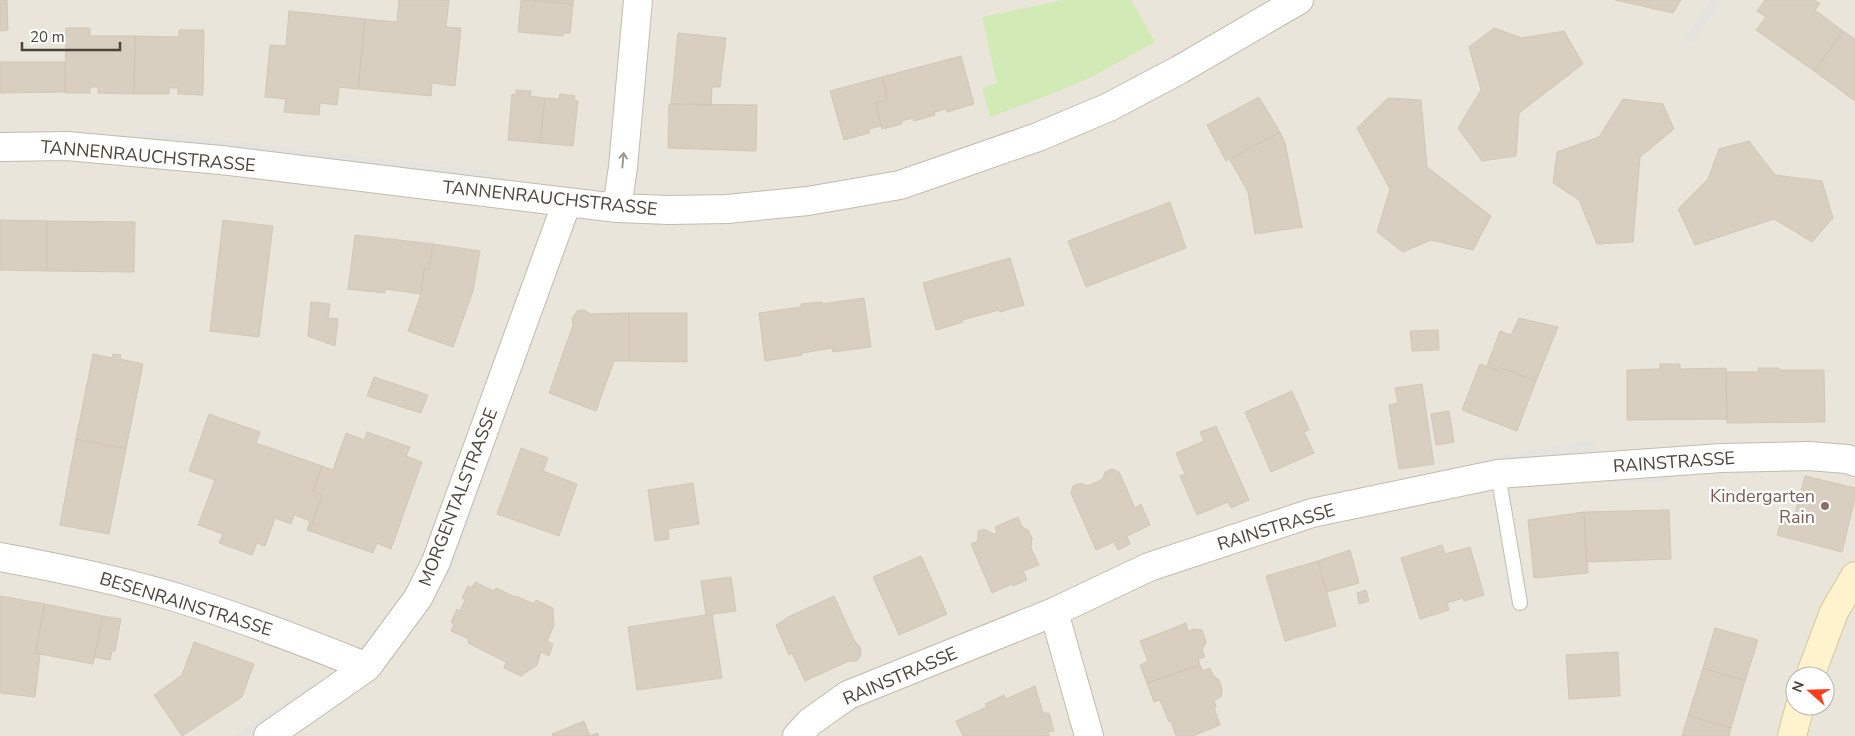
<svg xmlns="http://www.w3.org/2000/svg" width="1855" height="736" viewBox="0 0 1855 736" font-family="'Nunito Sans',sans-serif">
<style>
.residential{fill:#eae5da;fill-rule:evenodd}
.green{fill:#d2eab5}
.parking{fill:#e5e3e0}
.building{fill:#d8cfc1;stroke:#d3c7b4}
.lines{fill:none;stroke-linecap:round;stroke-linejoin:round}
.lane-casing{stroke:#c2bbae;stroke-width:16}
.street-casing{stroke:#c2bbae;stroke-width:30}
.secondary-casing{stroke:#d6c79b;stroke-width:30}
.lane{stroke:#fff;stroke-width:14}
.street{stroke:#fff;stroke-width:28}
.secondary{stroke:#fff3cd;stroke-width:28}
.oneway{stroke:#9c9892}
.education-dot{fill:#8d6e63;stroke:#fff;stroke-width:2}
.labels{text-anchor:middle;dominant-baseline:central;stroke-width:4.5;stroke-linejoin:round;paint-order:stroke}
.street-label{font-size:18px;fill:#4b4439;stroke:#fff}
.education-label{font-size:18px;fill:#785e54;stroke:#fff;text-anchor:end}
</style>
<rect width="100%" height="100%" fill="#f6f3ec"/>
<!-- residential -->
<path class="residential" d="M0,0H1855V736H0ZM1795,676H1825V706H1795Z"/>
<!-- green -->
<path class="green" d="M1064,0H1131L1155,42L1093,76L1049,95L990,117L982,88L997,83L982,17Z"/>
<!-- parking -->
<path class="parking" d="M1712,0H1722L1691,44L1684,39Z
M139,130L501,173L500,183L138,141Z
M1592,440L1594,451L1485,470L1484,459Z
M483,454L492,458L445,589L436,586Z
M1669,471L1670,481L1602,482V472Z
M152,573L294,620L297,633L149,584Z
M311,684L316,691L251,736H235Z
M879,689L883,698L839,719L835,710Z"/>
<!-- building -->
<path class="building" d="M0,0H7L8,30L0,31Z
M399,0H449L446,27L461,28L455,86L432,83L431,96L358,89L365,19L397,22Z
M521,0L573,4L570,33H563V36L518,32Z
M532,0H574L573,4Z
M1615,0H1681L1673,13Z
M1765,0H1815L1820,4L1815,10L1843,31L1814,71L1756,30L1766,17L1757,11Z
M289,11L365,19L358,89L339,87L337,105L320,103L319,115L284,112L286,99L265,97L270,45L286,46Z
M66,28H90V36H135L134,94L98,93V87H90V93H65Z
M1494,28L1522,38L1564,31L1583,64L1519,113L1516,156L1482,161L1458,128L1481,90L1469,47Z
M179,30H204L203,95L178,94V88H169V94H134L135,36L179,37Z
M1843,31L1855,39V101L1814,71Z
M678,33L726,38L720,87H712L711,105L671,104Z
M961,56L974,104L947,112V109L934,112L935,115L914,121L913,118L901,121L902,124L882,129L876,103L888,100L882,77Z
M0,62H65V92L0,93Z
M882,77L888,100L876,103L881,126L869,129V133L844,140L830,91Z
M516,90L531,91L530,96L545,98L540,143L508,140L512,94L516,95Z
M560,94L575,96L574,101H578L573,146L540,143L545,98L559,99Z
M1259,97L1280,132L1226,161L1207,125Z
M1388,98L1421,100L1427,167L1491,216L1473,250L1431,240L1403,252L1377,232L1390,189L1357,128Z
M1623,99L1663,104L1674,129L1640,157L1633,242L1597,244L1579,200L1553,183L1557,152L1599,137Z
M669,104L757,105L756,151L668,148Z
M1280,132L1285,143L1302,227L1255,234L1248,192L1230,160Z
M1749,141L1775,175L1822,181L1833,218L1812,242L1774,219L1695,245L1678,209L1708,179L1719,149Z
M1170,202L1186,248L1086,287L1068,241Z
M0,220L47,221V271L0,270Z
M223,220L273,226L259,337L210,331Z
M47,221L135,222L134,272L47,271Z
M355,235L433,244L429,269H424L421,294L385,289V293L348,289Z
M433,244L480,251L473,291L453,347L408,331L421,294L424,269H429Z
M1010,258L1024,305L1000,312L999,310L962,320L963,322L936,330L923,283Z
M864,298L871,347L833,352L832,348L802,353V355L765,361L759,313L801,307V304L822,302V304Z
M311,302L330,304L328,318L338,319L335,346L308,336Z
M584,310L590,314L629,313V361H614L596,411L549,393L573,325L572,319L577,311Z
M629,313H687V362L629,361Z
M1519,318L1558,327L1536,381L1498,367L1497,370L1487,366L1500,331L1511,335Z
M1438,330L1439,350L1412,351L1410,331Z
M93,354L112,358L113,354L121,355L120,359L143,364L126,449L76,439Z
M1480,364L1497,370L1498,367L1536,381L1517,431L1462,410Z
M1660,364H1680V369L1726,368L1727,419L1627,420V370L1660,369Z
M1758,368H1779V370H1824L1825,422L1727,423L1726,372H1759Z
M374,377L428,395L421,413L367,396Z
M1422,384L1434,464L1399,469L1389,405L1398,403L1395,388Z
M1292,391L1309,430L1304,432L1314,453L1271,472L1245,412Z
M1449,411L1454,442L1436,445L1431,414Z
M209,414L260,432L256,443L322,466L313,491L322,495L310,531L307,530L310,521L294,515L291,524L275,518L265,546L257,543L252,555L219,543L223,534L198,525L215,480L189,471Z
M1216,426L1249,500L1231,508L1228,502L1197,515L1180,476L1185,474L1176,453L1204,441L1200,432Z
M367,432L410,447L406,456L422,462L391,549L377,543L373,553L310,531L322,495L313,491L322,466L333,470L346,433L364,440Z
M76,439L126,449L109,534L60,525Z
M521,448L548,458L543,471L577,484L559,536L497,514Z
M1112,469L1119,472L1135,508L1141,504L1150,525L1127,536L1130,544L1118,550L1114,542L1096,550L1071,493L1073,486L1080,483L1088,486L1103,479L1105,472Z
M1805,476L1855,488V498L1842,552L1777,535L1783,514L1794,517Z
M693,483L699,524L668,529L669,539L655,541L648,490Z
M1669,510L1671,559L1586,562L1584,512Z
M1584,512L1588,573L1534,578L1528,520Z
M1018,517L1022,527L1028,530L1032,538L1031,548L1039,565L1023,571L1027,580L1013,586L1012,584L992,593L971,544L978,541V531L984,529L994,534L997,533L995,527Z
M1442,545L1445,554L1470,547L1484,595L1464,601L1463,598L1447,603L1449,610L1420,619L1401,558Z
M1350,550L1359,583L1327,592L1318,561Z
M921,556L947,614L899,635L873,577Z
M1318,561L1336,626L1285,641L1266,576Z
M731,577L736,611L706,615L701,581Z
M475,582L494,591L496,588L515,597L516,596L534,604L536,600L553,608L554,626L547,641L553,644L549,656L541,652L537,665L521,676L504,668L506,662L468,643L469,639L451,631L454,624L451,622L457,609L460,611L465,600L462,598L468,586L472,588Z
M1366,590L1369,601L1359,604L1357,593Z
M0,596L45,604L35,653L40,654L35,697L0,693Z
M834,596L854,640L860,647L861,655L857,661H849L805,681L792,653L789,655L776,625L786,619V618Z
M45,604L103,616L93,664L35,653Z
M712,614L722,678L637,690L628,627Z
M103,616L121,619L115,651H112L110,660L94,657Z
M1186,623L1188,631L1194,629L1202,630L1206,642L1202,650L1205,657L1198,659L1200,665L1147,683L1140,665L1148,661L1140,641Z
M1715,628L1758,640L1745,681L1703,668Z
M194,642L254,664L242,697L182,736L154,695L182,675Z
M1618,652L1620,696L1569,699L1566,655Z
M1200,665L1203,671L1210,668L1213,675L1219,680L1222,689L1221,697L1214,700L1216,707L1214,708L1220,725L1193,736H1176L1171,721L1169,722L1160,700L1154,702L1147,683Z
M1703,668L1745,681L1731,728L1688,716Z
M1035,686L1043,713H1049L1054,731L1048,732L1049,736H963L956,721L987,707L985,704L1004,695L1006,699Z
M1688,716L1731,728L1729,736H1682Z
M584,721L590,736L597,733L599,736H553L552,734Z"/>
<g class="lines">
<defs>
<path id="lane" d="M1498,474L1520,603"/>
<path id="street" d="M0,147L67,146L221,160L617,208L669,210L727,209L808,201L900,185L1038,137L1109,107L1179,70L1299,0
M617,208L623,167L638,0
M0,557C60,568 119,580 178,598C242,618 305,642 367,667
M1054,612L1089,736
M268,736L367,667L418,598L436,562L567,202
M797,736L810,722L848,695L1054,612L1149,567L1312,513L1498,474L1721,458L1809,456L1847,459L1855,462"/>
<path id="secondary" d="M1810,676L1834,612L1855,576
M1792,736L1800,706"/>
</defs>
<!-- lane casing -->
<use href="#lane" class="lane-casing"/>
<!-- street casing -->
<use href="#street" class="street-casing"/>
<!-- secondary casing -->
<use href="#secondary" class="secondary-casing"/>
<!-- lane -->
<use href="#lane" class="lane"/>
<!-- street -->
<use href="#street" class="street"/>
<!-- secondary -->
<use href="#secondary" class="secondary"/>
</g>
<!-- one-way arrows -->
<defs><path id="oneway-shaft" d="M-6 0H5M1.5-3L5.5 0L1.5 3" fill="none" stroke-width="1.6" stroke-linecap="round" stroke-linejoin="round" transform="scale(1.25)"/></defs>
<use class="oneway" href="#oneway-shaft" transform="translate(623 160) rotate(-85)"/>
<!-- markers -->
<circle class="education-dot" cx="1825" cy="506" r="5"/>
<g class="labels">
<!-- street labels -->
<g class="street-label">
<text transform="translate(148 156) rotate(5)">TANNENRAUCHSTRASSE</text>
<text transform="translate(550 198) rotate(6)">TANNENRAUCHSTRASSE</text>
<text transform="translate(1674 462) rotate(-4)">RAINSTRASSE</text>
<text transform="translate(458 497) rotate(-69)">MORGENTALSTRASSE</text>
<text transform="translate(1276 527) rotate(-17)">RAINSTRASSE</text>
<text transform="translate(186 604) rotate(17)">BESENRAINSTRASSE</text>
<text transform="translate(900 676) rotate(-23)">RAINSTRASSE</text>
</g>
<!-- education labels -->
<g class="education-label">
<text x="1815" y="496">Kindergarten<tspan x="1815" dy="21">Rain</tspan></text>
</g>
</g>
<!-- north arrow -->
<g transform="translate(1810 691) rotate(290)"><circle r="24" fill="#ffffff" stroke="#b7b4b0"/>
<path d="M0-4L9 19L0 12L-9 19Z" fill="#fc3f1d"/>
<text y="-8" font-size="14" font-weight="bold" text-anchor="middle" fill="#4b4439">N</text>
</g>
<!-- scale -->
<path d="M22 42v8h98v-8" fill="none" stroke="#4b4439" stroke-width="2.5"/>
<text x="30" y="42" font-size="15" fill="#4b4439" stroke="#ffffff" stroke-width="4" paint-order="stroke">20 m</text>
</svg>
